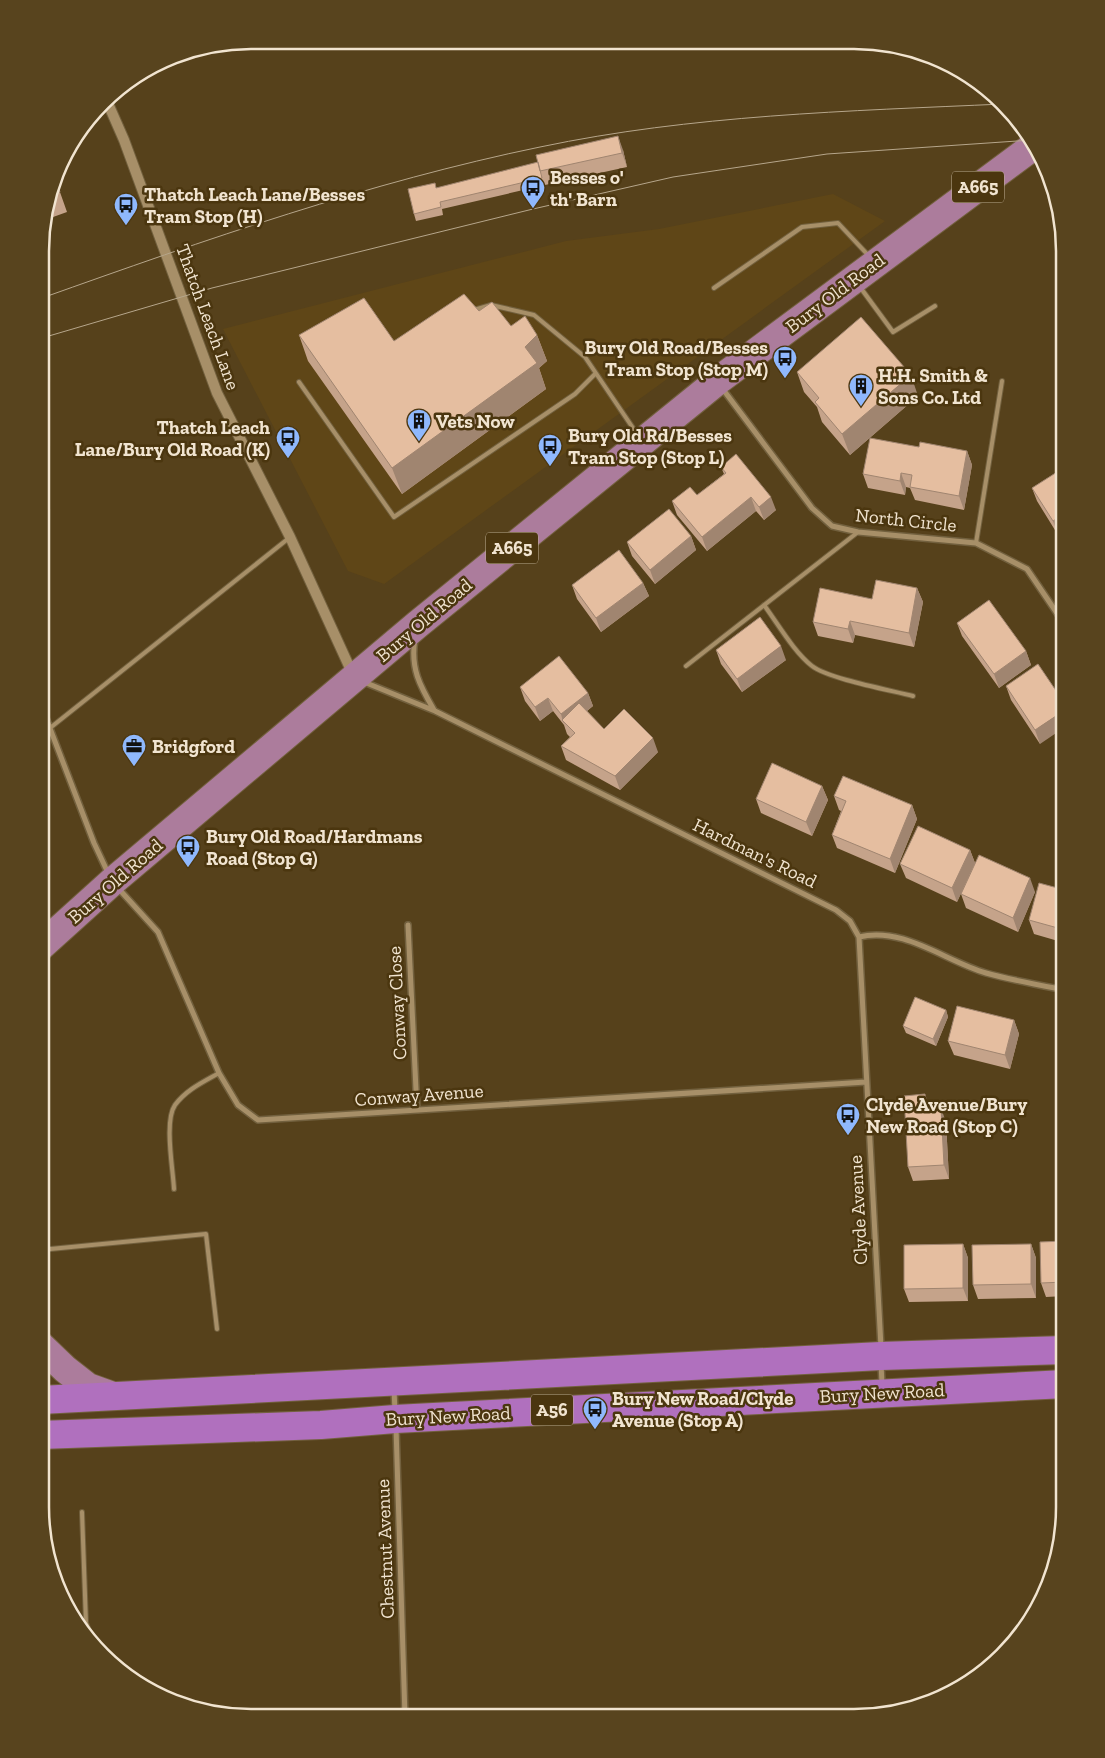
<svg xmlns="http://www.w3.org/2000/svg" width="1105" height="1758" viewBox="0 0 1105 1758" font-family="'Zilla Slab',serif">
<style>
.built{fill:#5f4617}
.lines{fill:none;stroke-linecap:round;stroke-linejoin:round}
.lane-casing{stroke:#72603e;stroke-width:6}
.street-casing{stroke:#72603e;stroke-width:8}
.secondary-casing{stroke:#72603e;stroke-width:12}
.primary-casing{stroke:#72603e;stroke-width:30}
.highway-casing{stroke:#72603e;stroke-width:30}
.lane{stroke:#a78f68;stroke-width:4}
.street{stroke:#a78f68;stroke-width:5}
.secondary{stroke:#a78f68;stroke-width:10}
.primary{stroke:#ac7c9c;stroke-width:28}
.highway{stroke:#b070be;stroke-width:28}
.tram{stroke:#b6a68b;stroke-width:1}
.wall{fill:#c5a38a}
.shaded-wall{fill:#a08570}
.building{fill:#e5bea0;stroke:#a08570}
.labels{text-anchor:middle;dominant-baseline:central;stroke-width:5;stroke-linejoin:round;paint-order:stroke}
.shield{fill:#4b360f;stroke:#bfb096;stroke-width:1}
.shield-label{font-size:18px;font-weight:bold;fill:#f1e4d0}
.poi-label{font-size:19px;font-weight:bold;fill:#f1e4d0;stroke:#4b360f;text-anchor:start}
.street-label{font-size:19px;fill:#f1e4d0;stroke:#4b360f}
.rim{fill:none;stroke:#f1e4d0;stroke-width:2.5}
</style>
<rect width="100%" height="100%" fill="#56411b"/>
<!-- built -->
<path class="built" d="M833,194L885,221L384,584L348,571L223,329L566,241L659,229Z"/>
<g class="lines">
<defs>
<path id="lane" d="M860,287L893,332L935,306
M714,288L802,227L838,223L869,256
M474,310L491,305L534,315L585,357L637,434
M299,382L394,517L575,394L595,374
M976,543L1002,381
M764,605C778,624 794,652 812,666C829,679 890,690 913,696
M686,666L858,532
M50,728L289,538
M174,1189C173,1169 164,1121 175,1105C186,1090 203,1082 219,1073
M40,1250L206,1234L217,1329
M82,1512L86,1623
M76,1623H86L96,1648"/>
<path id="street" d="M722,388L812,508L832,526L858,532L976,543L1027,569L1065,625
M415,639C410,668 420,686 434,710
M364,682L435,711L836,910L850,921L859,937L881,1347
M41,705L94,843L109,875
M118,888L158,932L219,1073L238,1105L258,1120L866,1082
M408,925L417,1110
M859,937C903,926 945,961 986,973C1011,980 1039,985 1065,990
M881,1363L882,1384
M394,1390L395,1411
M396,1427L405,1717
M754,1718L893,1710"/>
<path id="secondary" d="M106,99L124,140L217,393L290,537L354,677"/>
<path id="primary" d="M41,946L113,881L418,624L720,379L1035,145
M40,1345L65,1369L88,1387L113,1396"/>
<path id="highway" d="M40,1400L881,1356L1065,1350
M40,1435L321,1425L395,1419L1065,1384"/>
</defs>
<!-- lane casing -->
<use href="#lane" class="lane-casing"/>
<!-- street casing -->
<use href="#street" class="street-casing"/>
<!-- secondary casing -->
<use href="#secondary" class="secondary-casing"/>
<!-- primary casing -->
<use href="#primary" class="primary-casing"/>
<!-- highway casing -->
<use href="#highway" class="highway-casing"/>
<!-- lane -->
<use href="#lane" class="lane"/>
<!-- street -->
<use href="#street" class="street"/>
<!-- secondary -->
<use href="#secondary" class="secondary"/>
<!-- primary -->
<use href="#primary" class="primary"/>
<!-- highway -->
<use href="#highway" class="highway"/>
<!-- tram -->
<path class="tram" d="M42,298C205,240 370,182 540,147C692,115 848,111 1003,104
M42,338L212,288L533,209L673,177L827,154L1032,140"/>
</g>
<!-- wall -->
<path class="wall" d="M623,150L627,167L545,185L442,209L443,215L416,221L414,214L435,183L436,188Z
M55,178L67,212L42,221Z
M479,311L511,326L537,335L547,361L539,368L546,389L402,494L308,361L299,335L394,341Z
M797,372L918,396L850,455L822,422L817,407L804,392Z
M967,451L972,465L964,510L915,500L910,488L906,487L905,495L868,488L863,474Z
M721,467L776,510L764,520L756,511L707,551L677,515L672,501L697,495L724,474Z
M1065,467V543L1061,533L1058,535L1037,501L1032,488Z
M691,536L696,550L655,584L632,556L627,542Z
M643,583L649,596L601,632L577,599L572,585Z
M917,588L923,602L914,647L855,635L853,643L818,636L813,622L872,599Z
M957,623L1026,651L1031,665L999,688L962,636Z
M716,650L786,660L742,692L721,664Z
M1038,664L1040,744L1011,700L1006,686Z
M520,687L588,693L593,706L587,711L604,729L658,752L620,790L566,760L561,746L570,737L567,734L564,725L553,711L540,721L525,701Z
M822,786L828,800L812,836L761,813L756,799Z
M834,796L912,805L917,819L895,873L837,848L832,835L841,811L839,810Z
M970,850L975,863L1035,892L1018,932L966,908L961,894L965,885L957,902L906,878L900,864Z
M1065,890V943L1034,934L1029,920Z
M946,1010L948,1017L936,1046L906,1033L903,1026Z
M1014,1020L1019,1034L1010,1069L954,1055L948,1041Z
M1065,1061V1131H1063L1058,1117L1064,1089L1061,1079Z
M930,1109L946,1122L949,1179L913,1181L908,1167Z
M1065,1241V1296L1046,1297L1041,1283Z
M963,1244L968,1258V1301L909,1302L904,1289Z
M1031,1244L1036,1258V1298L978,1299L973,1285Z"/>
<!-- shaded-wall -->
<path class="shaded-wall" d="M618,136L623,150L627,167L622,153Z
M537,335L547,361L539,368L546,389L402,494L392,468Z
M911,375L918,396L850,455L842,434Z
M967,451L972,465L964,510L959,496Z
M901,473L906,487L905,495L900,481Z
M751,497L756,511L707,551L702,537Z
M771,497L776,510L764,520L759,507Z
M1064,514L1065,531L1059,527L1061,533L1058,535L1053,521Z
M691,536L696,550L655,584L650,570Z
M643,583L649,596L601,632L596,618Z
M917,588L923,602L914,647L909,633Z
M850,621L855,635L853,643L848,629Z
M781,646L786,660L742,692L737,679Z
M1026,651L1031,665L999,688L994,674Z
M588,693L593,706L568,726L563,722L561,714Z
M548,698L553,711L540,721L535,707Z
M1065,710V727L1040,744L1035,730Z
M653,738L658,752L620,790L615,776Z
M822,786L828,800L812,836L806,822Z
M912,805L917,819L895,873L890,859Z
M970,850L975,863L957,902L952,888Z
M1030,878L1035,892L1018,932L1013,918Z
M946,1010L948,1017L936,1046L933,1039Z
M1014,1020L1019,1034L1010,1069L1005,1055Z
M925,1094L930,1108V1123L925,1109Z
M941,1108L946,1122L949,1179L944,1165Z
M963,1244L968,1258V1301L963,1288Z
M1031,1244L1036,1258V1298L1031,1284Z"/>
<!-- building -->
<path class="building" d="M618,136L622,153L540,171L536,155Z
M538,162L542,178L440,202L441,207L414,214L408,189L435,183L436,188Z
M55,179L60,192L50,196Z
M464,294L479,311L492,302L511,326L525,316L537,335L525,347L537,363L392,468L299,335L364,298L394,341Z
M861,317L911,375L842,434L815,402L819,398L797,372Z
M870,438L919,447L920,442L967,451L959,496L910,487L912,475L901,473L900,481L863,474Z
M736,454L771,497L759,507L751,497L702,537L672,501L690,487L697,495L726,473L721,467Z
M1065,467V515L1064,514L1053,521L1032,488Z
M669,509L691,536L650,570L627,542Z
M1065,523V537L1059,527Z
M619,550L643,583L596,618L572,585Z
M876,580L917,588L909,633L850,621L848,629L813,622L820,588L872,599Z
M989,600L1026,651L994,674L957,623Z
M760,617L781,646L737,679L716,650Z
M559,656L588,693L561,714L548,698L535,707L520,687Z
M1038,664L1065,704V710L1035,730L1006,686Z
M579,703L604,729L624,709L653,738L615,776L561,746L575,733L562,720Z
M1065,752V760L1062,758Z
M772,763L822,786L806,822L756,799Z
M843,776L912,805L890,859L832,835L846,801L834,796Z
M918,826L970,850L952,888L900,864Z
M979,855L1030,878L1013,918L961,894Z
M1039,883L1065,890V930L1029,920Z
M915,997L946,1010L933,1039L903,1026Z
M957,1006L1014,1020L1005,1055L948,1041Z
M1065,1061V1080L1061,1079Z
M1065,1086V1119L1058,1117Z
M925,1094V1109L941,1108L944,1165L908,1167L904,1096Z
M1065,1241V1282L1041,1283L1040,1242Z
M963,1244V1288L904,1289V1245Z
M1031,1244V1284L973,1285L972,1245Z"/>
<!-- icons -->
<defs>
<symbol id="bus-pin" viewBox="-11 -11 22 30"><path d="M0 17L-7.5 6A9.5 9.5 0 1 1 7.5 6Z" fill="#8fb8fd" stroke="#4b360f"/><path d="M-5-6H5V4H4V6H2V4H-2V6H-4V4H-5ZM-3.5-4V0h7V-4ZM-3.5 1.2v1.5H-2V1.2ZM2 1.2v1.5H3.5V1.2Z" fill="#111"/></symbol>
<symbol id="building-pin" viewBox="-11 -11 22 30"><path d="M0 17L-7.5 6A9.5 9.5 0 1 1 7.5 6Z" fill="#8fb8fd" stroke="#4b360f"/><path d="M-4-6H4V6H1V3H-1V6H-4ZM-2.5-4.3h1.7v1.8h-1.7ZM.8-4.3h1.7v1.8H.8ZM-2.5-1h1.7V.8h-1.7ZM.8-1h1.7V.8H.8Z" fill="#111"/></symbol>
<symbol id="office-pin" viewBox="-11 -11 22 30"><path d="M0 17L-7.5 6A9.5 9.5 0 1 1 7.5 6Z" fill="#8fb8fd" stroke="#4b360f"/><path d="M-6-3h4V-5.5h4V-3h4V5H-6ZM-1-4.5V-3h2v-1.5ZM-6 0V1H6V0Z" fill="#111"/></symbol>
</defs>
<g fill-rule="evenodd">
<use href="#bus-pin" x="519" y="174" width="28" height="38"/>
<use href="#bus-pin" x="112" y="191" width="28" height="38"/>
<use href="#bus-pin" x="771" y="344" width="28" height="38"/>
<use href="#building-pin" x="847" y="372" width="28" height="38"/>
<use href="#building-pin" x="405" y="407" width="28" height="38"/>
<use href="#bus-pin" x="274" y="424" width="28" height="38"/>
<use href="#bus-pin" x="536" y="432" width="28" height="38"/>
<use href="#office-pin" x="120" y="732" width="28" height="38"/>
<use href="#bus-pin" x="174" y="833" width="28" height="38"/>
<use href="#bus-pin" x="834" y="1101" width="28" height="38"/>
<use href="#bus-pin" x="581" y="1395" width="28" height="38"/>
</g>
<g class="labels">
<!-- shield labels -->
<g class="shield">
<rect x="952" y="171.5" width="52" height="31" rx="4"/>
<rect x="486" y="532.5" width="52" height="31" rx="4"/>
<rect x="531" y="1394.5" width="42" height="31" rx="4"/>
</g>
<g class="shield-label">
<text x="978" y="187">A665</text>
<text x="512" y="548">A665</text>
<text x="552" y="1410">A56</text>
</g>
<!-- poi labels -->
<g class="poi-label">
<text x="550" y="177">Besses o'<tspan x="550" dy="22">th' Barn</tspan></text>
<text x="144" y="194">Thatch Leach Lane/Besses<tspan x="144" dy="22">Tram Stop (H)</tspan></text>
<text x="768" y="347" text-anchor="end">Bury Old Road/Besses<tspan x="768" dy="22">Tram Stop (Stop M)</tspan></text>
<text x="878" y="375">H.H. Smith &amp;<tspan x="878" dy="22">Sons Co. Ltd</tspan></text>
<text x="436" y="421">Vets Now</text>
<text x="270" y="427" text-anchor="end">Thatch Leach<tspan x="270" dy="22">Lane/Bury Old Road (K)</tspan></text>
<text x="568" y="435">Bury Old Rd/Besses<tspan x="568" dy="22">Tram Stop (Stop L)</tspan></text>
<text x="152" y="746">Bridgford</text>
<text x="206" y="836">Bury Old Road/Hardmans<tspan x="206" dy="22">Road (Stop G)</tspan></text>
<text x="866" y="1104">Clyde Avenue/Bury<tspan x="866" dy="22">New Road (Stop C)</tspan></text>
<text x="612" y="1398">Bury New Road/Clyde<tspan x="612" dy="22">Avenue (Stop A)</tspan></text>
</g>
<!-- street labels -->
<g class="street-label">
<text transform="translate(835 293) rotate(-37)">Bury Old Road</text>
<text transform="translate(208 317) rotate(70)">Thatch Leach Lane</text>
<text transform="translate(906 520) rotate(6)">North Circle</text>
<text transform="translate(424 620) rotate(-40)">Bury Old Road</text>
<text transform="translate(755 853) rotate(26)">Hardman's Road</text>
<text transform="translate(115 881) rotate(-41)">Bury Old Road</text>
<text transform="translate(397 1003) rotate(-93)">Conway Close</text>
<text transform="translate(419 1095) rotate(-4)">Conway Avenue</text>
<text transform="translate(858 1210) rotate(-93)">Clyde Avenue</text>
<text transform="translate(882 1393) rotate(-3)">Bury New Road</text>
<text transform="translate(448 1416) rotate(-3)">Bury New Road</text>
<text transform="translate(385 1549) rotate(-92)">Chestnut Avenue</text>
</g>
</g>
<!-- crop -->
<path d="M0 0H1105V1758H0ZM251 49H854A202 202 0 0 1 1056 251V1507A202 202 0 0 1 854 1709H251A202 202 0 0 1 49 1507V251A202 202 0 0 1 251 49Z" fill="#58441e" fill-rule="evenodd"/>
<path class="rim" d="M251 49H854A202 202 0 0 1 1056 251V1507A202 202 0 0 1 854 1709H251A202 202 0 0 1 49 1507V251A202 202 0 0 1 251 49Z"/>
</svg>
